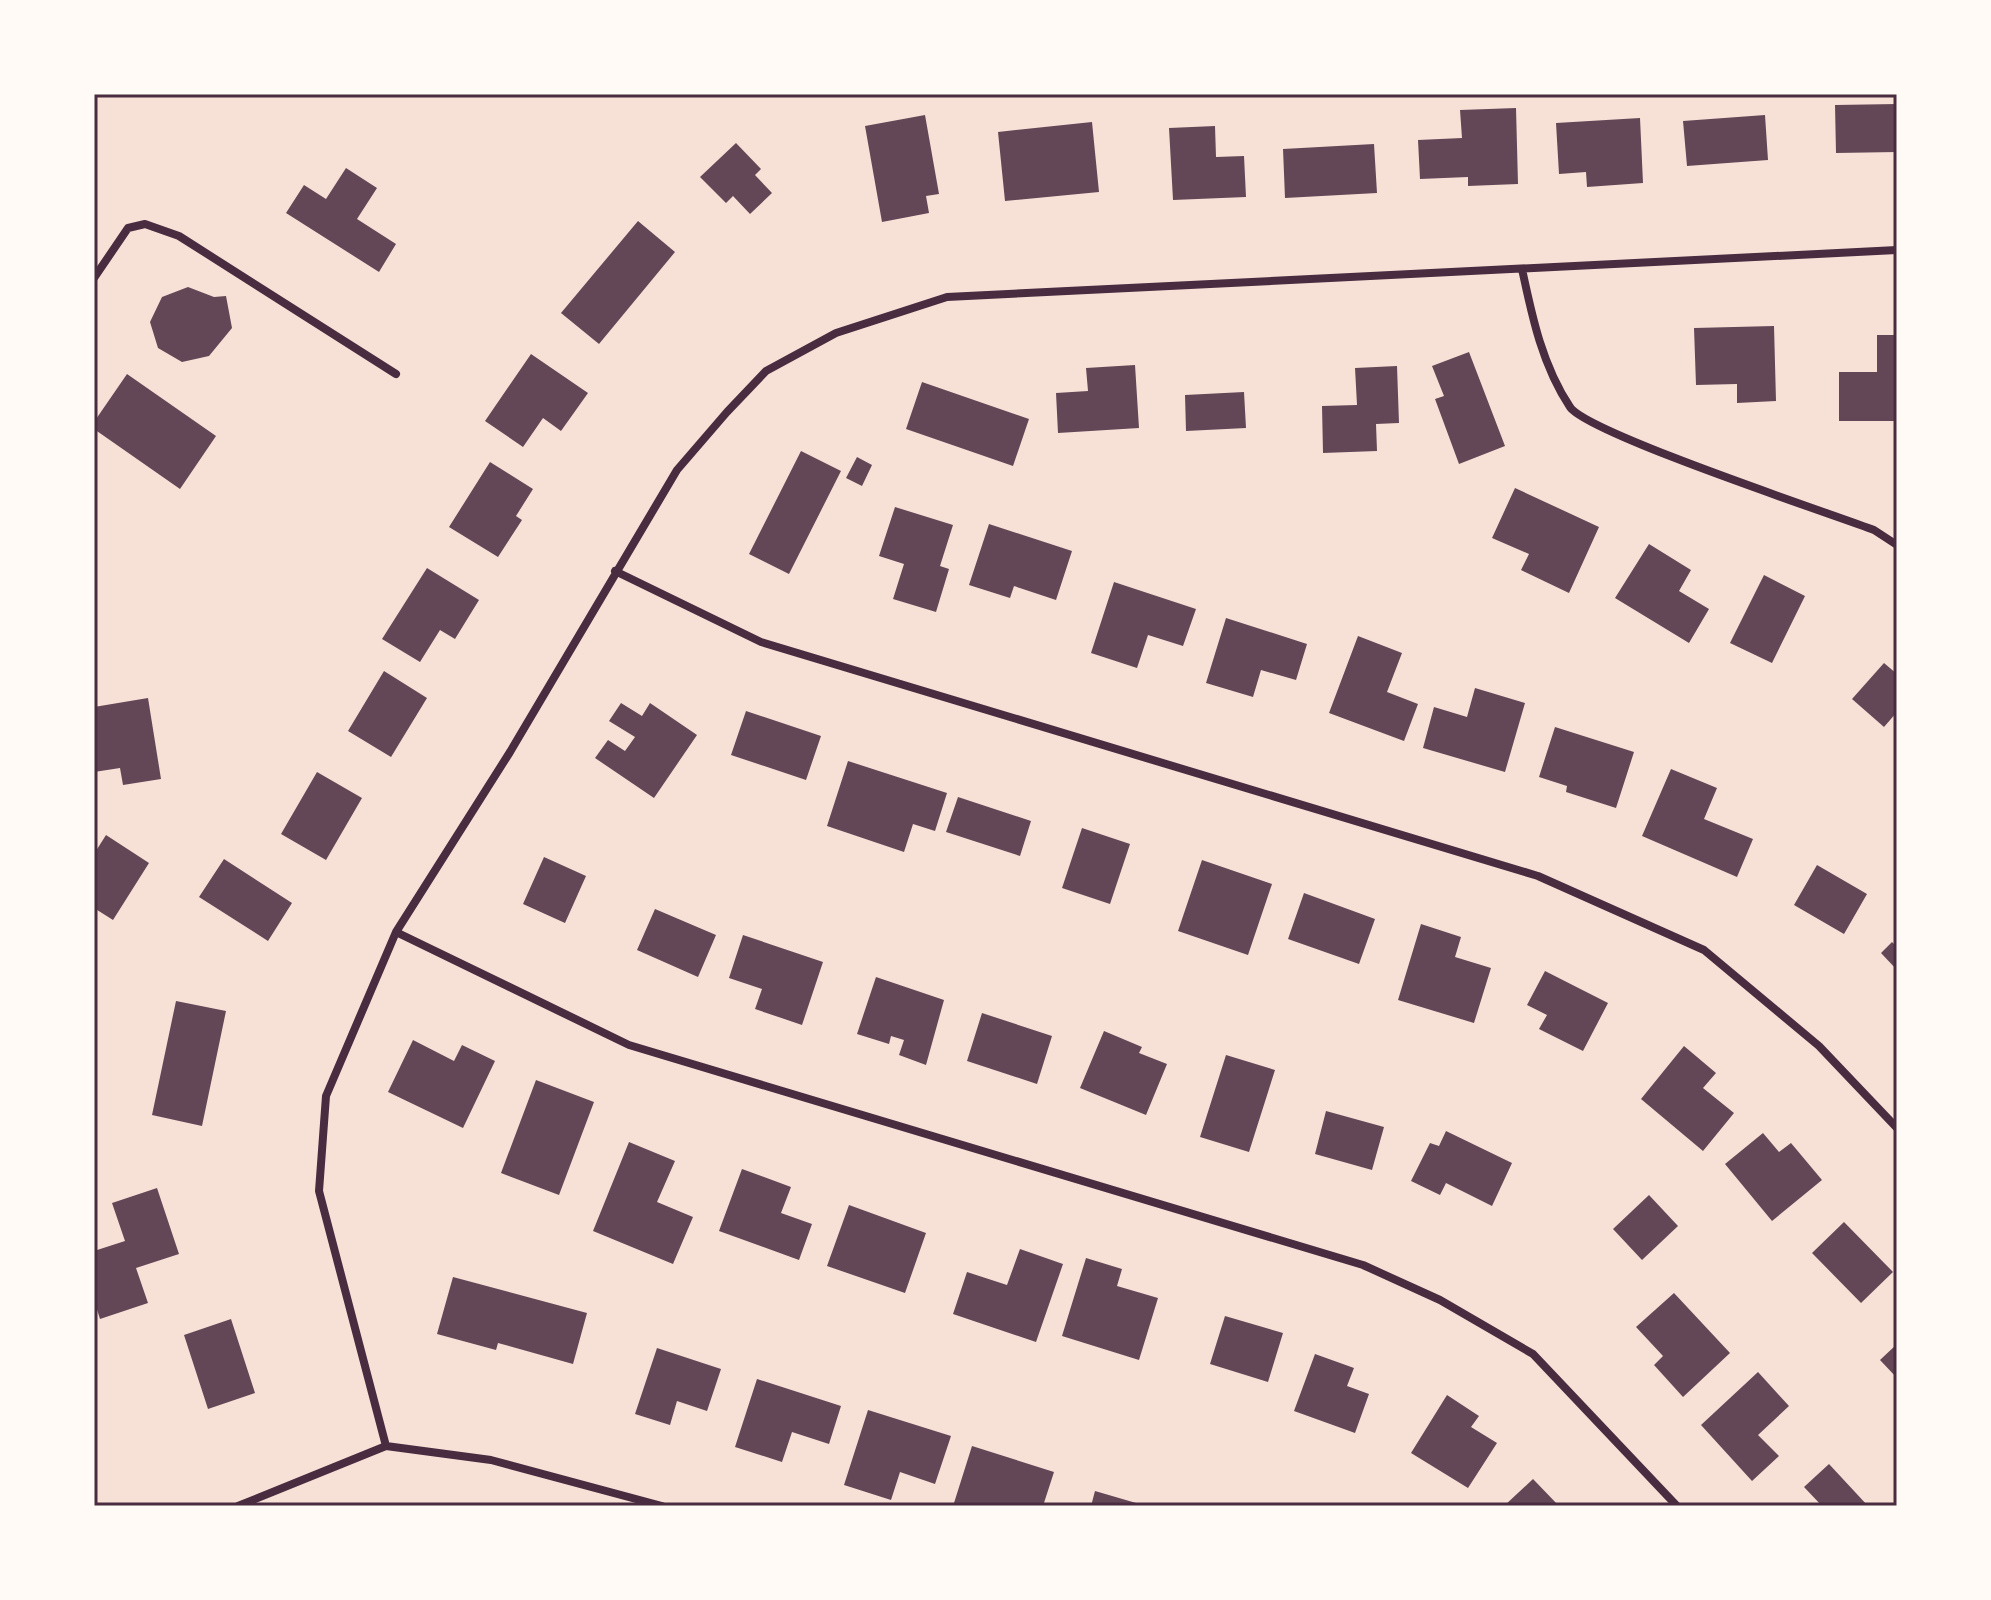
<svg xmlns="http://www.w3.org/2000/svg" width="1991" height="1600" viewBox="0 0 1991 1600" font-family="Merriweather,serif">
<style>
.building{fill:#644757}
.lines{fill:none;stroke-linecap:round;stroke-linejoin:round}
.minor{stroke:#4a2c40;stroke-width:8}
.neatline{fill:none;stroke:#4a2c40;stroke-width:3}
</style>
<rect width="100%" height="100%" fill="#f7e1d7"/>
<!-- building -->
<path class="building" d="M1897,104V152L1836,153L1835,105Z
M1516,108L1518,184L1468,186V177L1420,179L1418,140L1462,138L1460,110Z
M925,115L939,194L926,196L929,213L882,222L865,126Z
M1765,115L1768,160L1687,166L1683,121Z
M1640,118L1643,183L1587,187L1586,172L1559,174L1556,123Z
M1092,122L1099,192L1005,201L998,132Z
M1215,126L1216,157L1244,156L1246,197L1173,200L1169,128Z
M736,143L761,169L755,175L772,193L750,214L733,196L726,203L700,177Z
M1374,144L1377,193L1285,198L1283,149Z
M346,168L377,188L357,219L396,244L379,272L286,213L304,185L326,199Z
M638,221L675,252L599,344L561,313Z
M188,287L214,297L226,296L232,328L209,356L182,362L158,348L150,322L162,297Z
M1774,326L1776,401L1737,403V384L1696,385L1694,328Z
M1877,335H1897V421H1839V372H1877Z
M1469,352L1505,446L1459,464L1435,399L1444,396L1432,366Z
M531,354L588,393L561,431L543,418L523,447L485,421Z
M1135,365L1139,428L1058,433L1056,393L1088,391L1086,368Z
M1397,366L1399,423L1376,424L1377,451L1323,453L1322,406L1357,405L1355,368Z
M127,374L216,436L180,489L94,429V422Z
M922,382L1029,419L1013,466L906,429Z
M1244,392L1246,428L1186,431L1185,395Z
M801,451L841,471L789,574L749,554Z
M857,457L872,465L862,486L846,478Z
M490,462L533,489L516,516L522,520L498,557L449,527Z
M1515,488L1599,527L1569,593L1521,570L1529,554L1492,538Z
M895,507L953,525L940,566L949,569L936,612L893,599L904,564L879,556Z
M989,524L1072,551L1056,600L1014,586L1010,598L969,585Z
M1649,544L1691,570L1679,591L1709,609L1689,643L1615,598Z
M427,568L479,600L455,639L440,630L420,662L382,639Z
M1764,575L1805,596L1772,663L1730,643Z
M1114,582L1196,609L1183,646L1148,635L1137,668L1091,653Z
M1226,618L1307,644L1296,680L1261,670L1253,697L1206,683Z
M1358,636L1402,653L1387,692L1418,704L1404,741L1329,713Z
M1884,663L1897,674V712L1884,727L1852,699Z
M384,671L427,698L391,757L348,731Z
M1475,688L1525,703L1505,772L1423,748L1434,707L1467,717Z
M148,698L161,779L123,785L120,768L94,772V707Z
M621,703L642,716L650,703L697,735L654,798L595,758L608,740L625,751L635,737L609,721Z
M746,711L821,736L806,780L731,755Z
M1555,727L1634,752L1616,808L1566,792L1567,786L1539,777Z
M848,761L947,793L935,831L913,824L904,852L827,826Z
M1671,769L1717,788L1704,819L1753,839L1737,877L1642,836Z
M317,772L362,798L326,860L281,834Z
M958,797L1031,821L1020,856L946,832Z
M1082,828L1130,844L1110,904L1062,888Z
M106,835L149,863L113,920L94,908V854Z
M544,857L586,876L565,923L523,904Z
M224,859L292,903L268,941L199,897Z
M1202,860L1272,884L1248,955L1178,931Z
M1817,865L1867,894L1844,934L1794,905Z
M1304,893L1375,919L1359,964L1288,939Z
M655,909L716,935L698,977L637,950Z
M1421,924L1461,937L1455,957L1491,968L1474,1023L1398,1000Z
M743,935L823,962L802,1025L755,1009L762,989L729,978Z
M1892,942L1897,947V970L1881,953Z
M1545,971L1608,1003L1583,1051L1539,1029L1547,1015L1527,1005Z
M876,977L944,1000L926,1065L899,1055L904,1040L891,1036L889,1044L857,1034Z
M176,1001L226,1011L202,1126L152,1115Z
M982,1013L1052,1036L1037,1084L967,1061Z
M1104,1031L1142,1047L1139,1053L1167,1064L1146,1115L1080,1088Z
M413,1040L454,1061L462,1045L495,1061L463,1128L388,1092Z
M1684,1046L1716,1073L1703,1088L1734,1113L1703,1151L1641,1099Z
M1226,1055L1275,1070L1249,1152L1200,1137Z
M536,1080L594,1102L559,1195L501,1173Z
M1326,1111L1384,1127L1372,1170L1315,1154Z
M1446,1131L1512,1163L1492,1206L1446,1183L1440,1195L1411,1181L1430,1143L1439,1146Z
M1763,1133L1779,1152L1791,1143L1822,1180L1772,1221L1725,1164Z
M629,1142L675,1161L657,1202L693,1217L673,1264L593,1231Z
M742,1169L791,1187L781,1213L812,1224L799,1260L719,1231Z
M157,1188L179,1254L136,1268L148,1303L100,1319L94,1300V1251L125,1241L112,1203Z
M1649,1195L1678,1226L1642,1260L1613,1229Z
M849,1205L926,1233L905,1293L827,1266Z
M1844,1222L1893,1272L1861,1303L1812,1253Z
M1020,1249L1063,1264L1036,1342L953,1314L967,1272L1007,1285Z
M1086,1258L1122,1269L1117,1286L1158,1298L1139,1360L1062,1336Z
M453,1277L587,1313L573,1364L498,1343L496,1350L437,1334Z
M1674,1293L1730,1353L1683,1397L1654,1365L1663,1356L1636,1327Z
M1225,1316L1283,1333L1268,1382L1210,1364Z
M231,1319L255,1393L208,1409L184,1335Z
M1897,1344V1378L1880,1360Z
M657,1348L721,1369L707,1411L677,1401L670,1425L635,1414Z
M1315,1354L1354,1368L1347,1386L1369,1394L1355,1433L1294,1411Z
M1758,1372L1789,1406L1758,1435L1779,1456L1752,1481L1701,1425Z
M757,1379L841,1406L829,1444L792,1432L782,1462L735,1447Z
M1447,1395L1479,1416L1471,1427L1497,1443L1468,1488L1411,1453Z
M868,1410L951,1436L935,1484L900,1472L891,1500L844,1485Z
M972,1446L1054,1472L1043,1506L954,1503Z
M1829,1464L1868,1506H1822L1804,1487Z
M1533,1479L1559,1506H1504Z
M1095,1491L1143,1505V1506H1091Z"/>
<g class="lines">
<!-- minor -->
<path class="minor" d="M1522,269C1532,316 1542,365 1570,407C1587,433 1829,513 1874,530L1897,545
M94,278L128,228L145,224L179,236L396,374
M615,571L761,642L1538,876L1704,950L1819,1046L1897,1128
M396,932L629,1045L1363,1265L1440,1300L1533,1354L1677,1506
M386,1446L319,1191L326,1096L396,932L510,752L677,470L727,412L766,371L836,333L947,297L1897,250
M238,1506L386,1446L491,1460L662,1506"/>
</g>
<!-- border -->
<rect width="1991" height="1600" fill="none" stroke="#fffaf5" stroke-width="192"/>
<rect x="96" y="96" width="1799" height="1408" class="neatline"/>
</svg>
